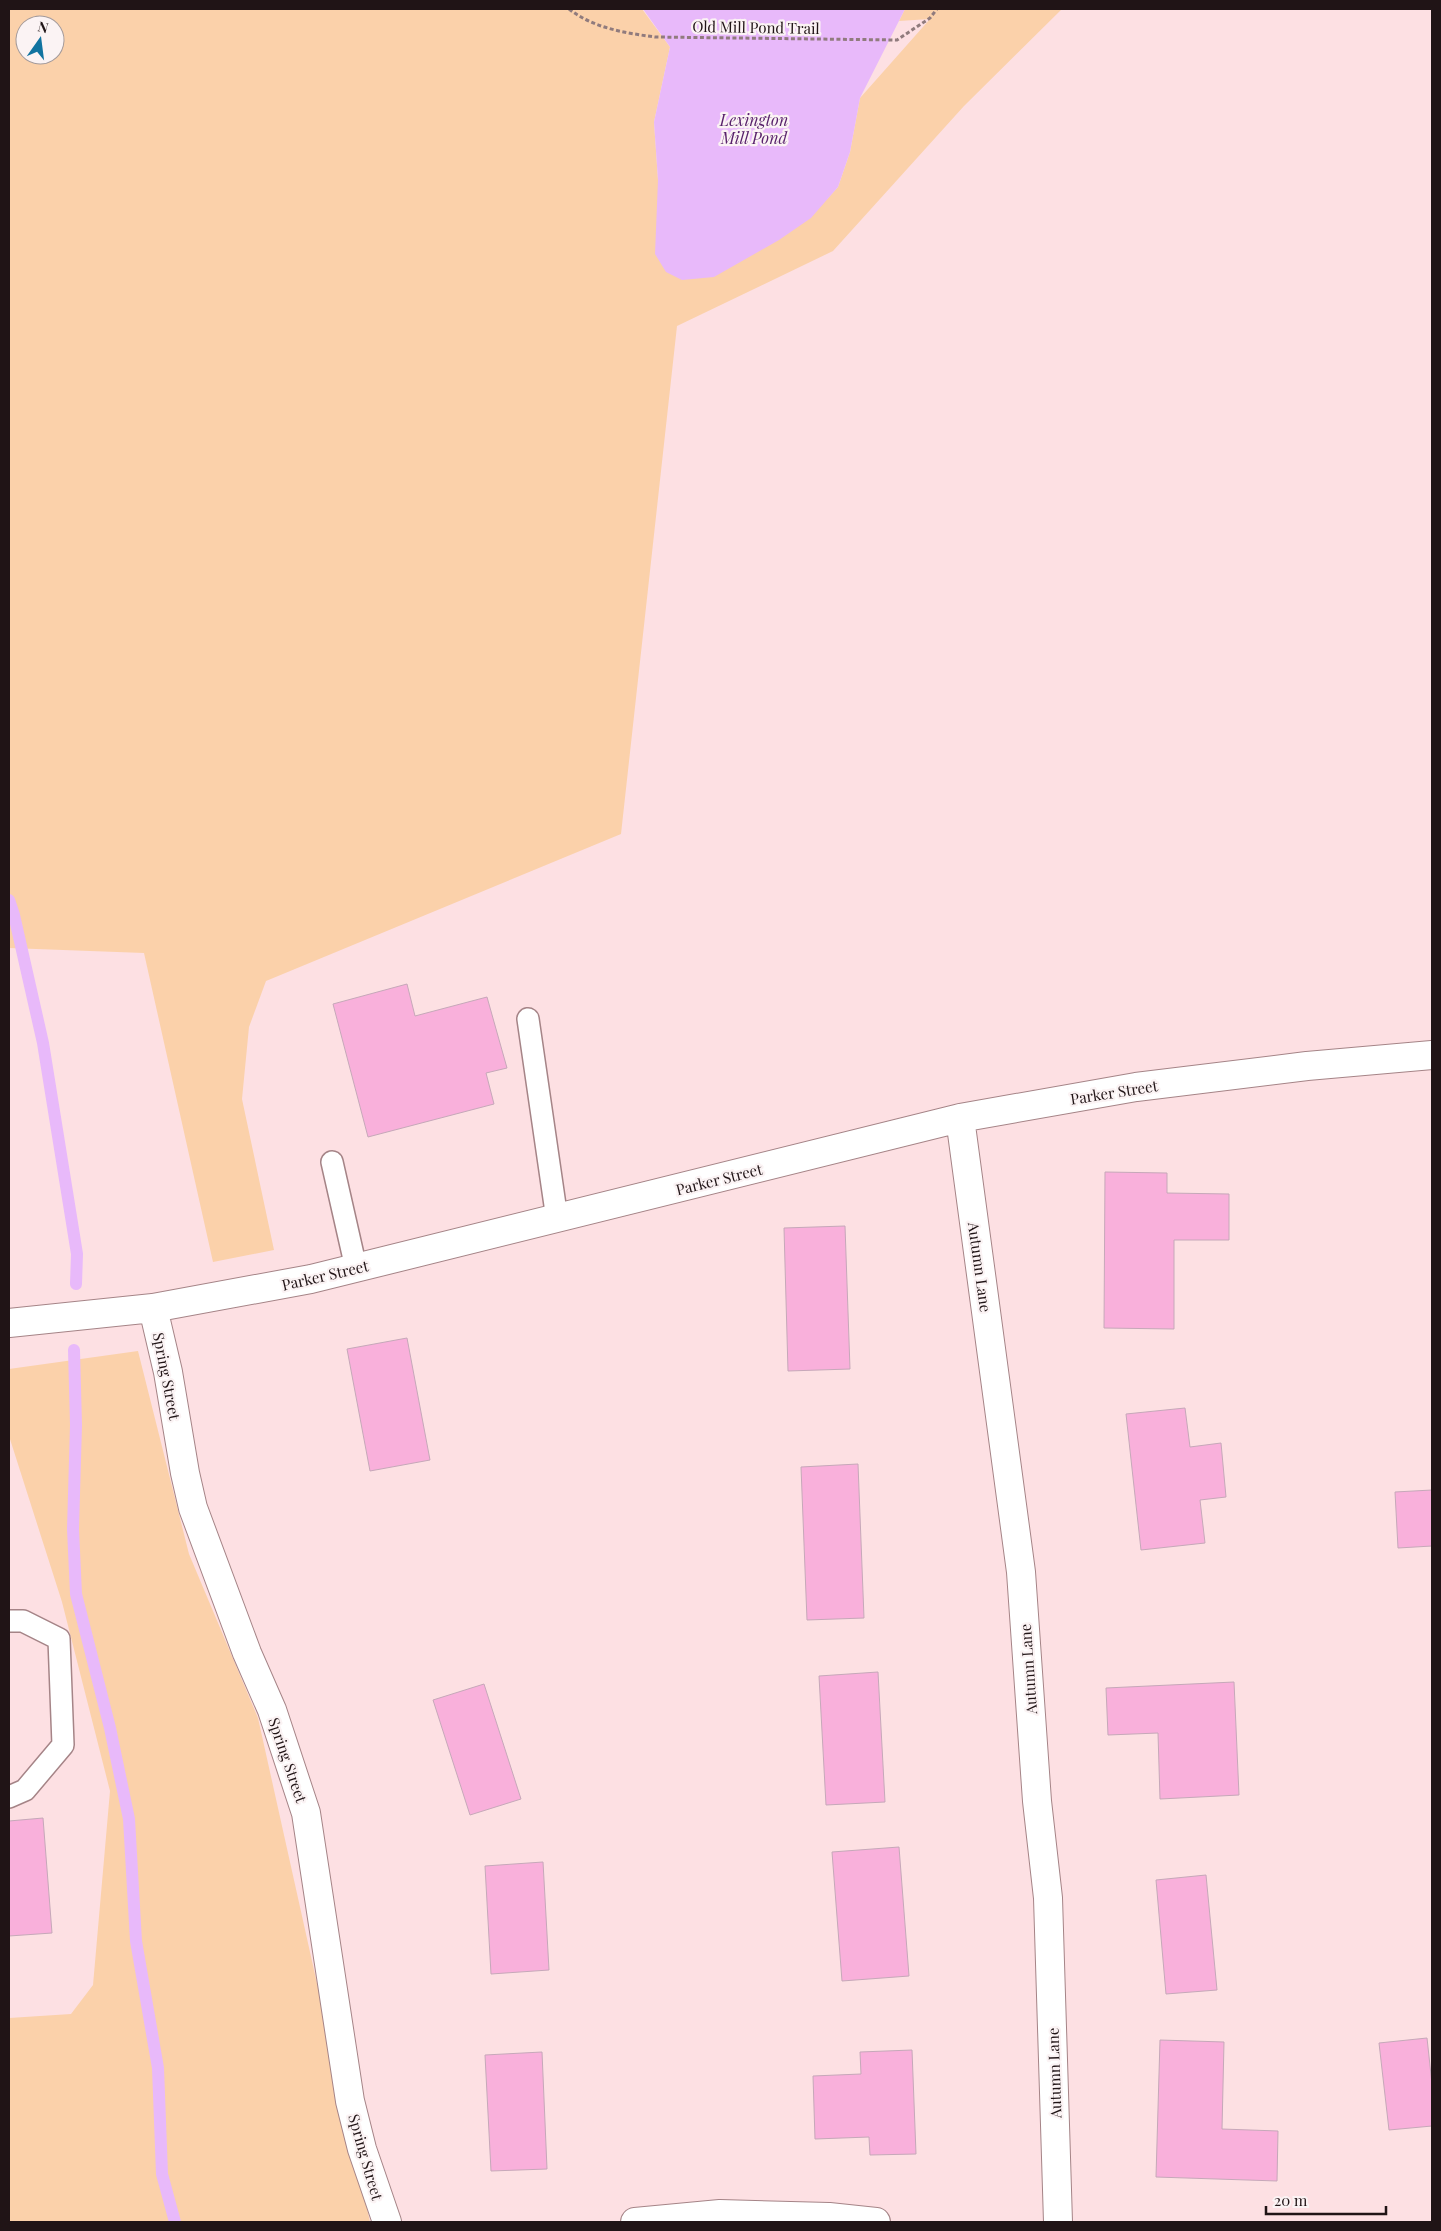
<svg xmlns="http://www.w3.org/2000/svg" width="1441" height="2231" viewBox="0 0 1441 2231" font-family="'Playfair Display',serif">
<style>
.green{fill:#fbd1aa;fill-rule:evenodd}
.water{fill:#e8b9fa}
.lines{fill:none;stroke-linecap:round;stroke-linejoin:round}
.stream{stroke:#e8b9fa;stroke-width:12}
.building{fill:#f9b0db;stroke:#c6a8b9}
.lane-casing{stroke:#a58487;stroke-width:24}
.street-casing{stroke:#a58487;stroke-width:30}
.path{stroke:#907b7d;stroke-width:3;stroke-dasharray:4 2.5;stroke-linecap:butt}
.lane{stroke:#fff;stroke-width:21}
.street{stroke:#fff;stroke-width:28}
.labels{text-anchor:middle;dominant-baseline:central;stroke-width:4.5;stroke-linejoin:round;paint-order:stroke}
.street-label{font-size:15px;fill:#201416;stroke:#fbf3f4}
.water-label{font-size:16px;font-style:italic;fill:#58216b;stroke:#fbf3f4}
</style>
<rect width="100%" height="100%" fill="#fde0e3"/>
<!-- green -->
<path class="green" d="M9,9H642L670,47L654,122L658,180L827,199L838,187L850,152L860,98L930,19L899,21L905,9H1062L964,106L833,251L677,326L621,834L266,981L249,1027L242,1099L274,1250L213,1262L144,953L9,948ZM25,25H55V55H25Z
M138,1351L189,1554L258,1718L370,2222H9V2018L71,2014L93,1985L110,1791L62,1602L9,1436V1369Z"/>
<!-- water -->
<path class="water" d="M643,9H905L860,98L850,152L838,187L811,218L779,240L714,277L682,280L666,272L655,254L658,180L654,122L670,47Z"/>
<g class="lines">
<!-- stream -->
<path class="stream" d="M9,900L14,915L43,1043L77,1254L76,1284
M74,1350L76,1425L73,1529L76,1594L110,1728L129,1819L136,1941L158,2068L162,2174L175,2222"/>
</g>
<!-- building -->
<path class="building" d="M407,984L415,1016L487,997L507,1068L486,1073L494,1104L368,1137L333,1004Z
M1105,1172L1167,1173V1193L1229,1194V1240H1174V1329L1104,1328Z
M845,1226L850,1369L788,1371L784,1228Z
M407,1338L430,1460L370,1471L347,1349Z
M1185,1408L1190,1447L1221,1443L1226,1497L1200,1500L1205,1543L1141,1550L1126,1414Z
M858,1464L864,1618L807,1620L801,1467Z
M1432,1490V1546L1398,1548L1395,1492Z
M878,1672L885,1802L826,1805L819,1676Z
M1234,1682L1239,1795L1160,1799L1158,1733L1108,1735L1106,1688Z
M484,1684L521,1799L470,1815L433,1700Z
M43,1818L52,1933L9,1936V1821Z
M899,1847L909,1976L842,1981L832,1852Z
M543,1862L549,1970L491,1974L485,1866Z
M1206,1875L1217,1990L1166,1994L1156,1880Z
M1427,2038L1432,2084V2126L1389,2130L1379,2043Z
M1160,2040L1224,2042L1222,2129L1278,2131L1277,2181L1156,2177Z
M912,2050L916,2154L870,2155L869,2137L815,2139L813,2076L861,2074L860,2052Z
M542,2052L547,2169L491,2171L485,2055Z"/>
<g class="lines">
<defs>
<path id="lane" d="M528,1019L557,1219
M332,1162L356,1268
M9,1621H23L59,1639L63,1745L25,1790L9,1797"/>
<path id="street" d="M960,1118L1021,1572L1037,1801L1048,1898L1058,2222
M153,1308L168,1372L185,1473L193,1508L247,1653L272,1710L306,1813L350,2101L362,2149L387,2222
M9,1323L153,1308L311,1279L960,1118L1136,1087L1307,1066L1432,1055
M635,2222L720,2214L829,2217L876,2222"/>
</defs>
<!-- lane casing -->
<use href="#lane" class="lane-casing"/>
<!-- street casing -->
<use href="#street" class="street-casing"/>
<!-- path -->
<path class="path" d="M569,9C593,28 625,33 655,37L897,40L930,18L937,9"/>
<!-- lane -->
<use href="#lane" class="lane"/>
<!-- street -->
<use href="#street" class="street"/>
</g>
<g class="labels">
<!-- street labels -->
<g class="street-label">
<text transform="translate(756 27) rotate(1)">Old Mill Pond Trail</text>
<text transform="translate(1114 1092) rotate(-9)">Parker Street</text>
<text transform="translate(719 1179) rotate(-14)">Parker Street</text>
<text transform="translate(980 1267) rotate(82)">Autumn Lane</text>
<text transform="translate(325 1275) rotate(-13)">Parker Street</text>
<text transform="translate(167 1376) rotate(79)">Spring Street</text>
<text transform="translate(1028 1669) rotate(-94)">Autumn Lane</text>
<text transform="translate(288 1760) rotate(71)">Spring Street</text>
<text transform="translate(1054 2073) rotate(-92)">Autumn Lane</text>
<text transform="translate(366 2157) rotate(74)">Spring Street</text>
</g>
<!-- water labels -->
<g class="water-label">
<text x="754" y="119">Lexington<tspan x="754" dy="18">Mill Pond</tspan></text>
</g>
</g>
<!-- border -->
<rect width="1441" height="2231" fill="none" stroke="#201416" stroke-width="20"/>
<!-- north arrow -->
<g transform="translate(40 40) rotate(14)"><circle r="24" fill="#fbf3f4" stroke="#a39a9b"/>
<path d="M0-4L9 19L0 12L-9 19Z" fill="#1173a0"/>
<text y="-8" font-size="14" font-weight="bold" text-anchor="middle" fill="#201416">N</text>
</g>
<!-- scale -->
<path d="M1266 2206v8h120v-8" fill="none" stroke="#201416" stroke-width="2.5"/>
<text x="1274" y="2206" font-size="15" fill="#201416" stroke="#fbf3f4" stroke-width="4" paint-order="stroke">20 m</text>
</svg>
